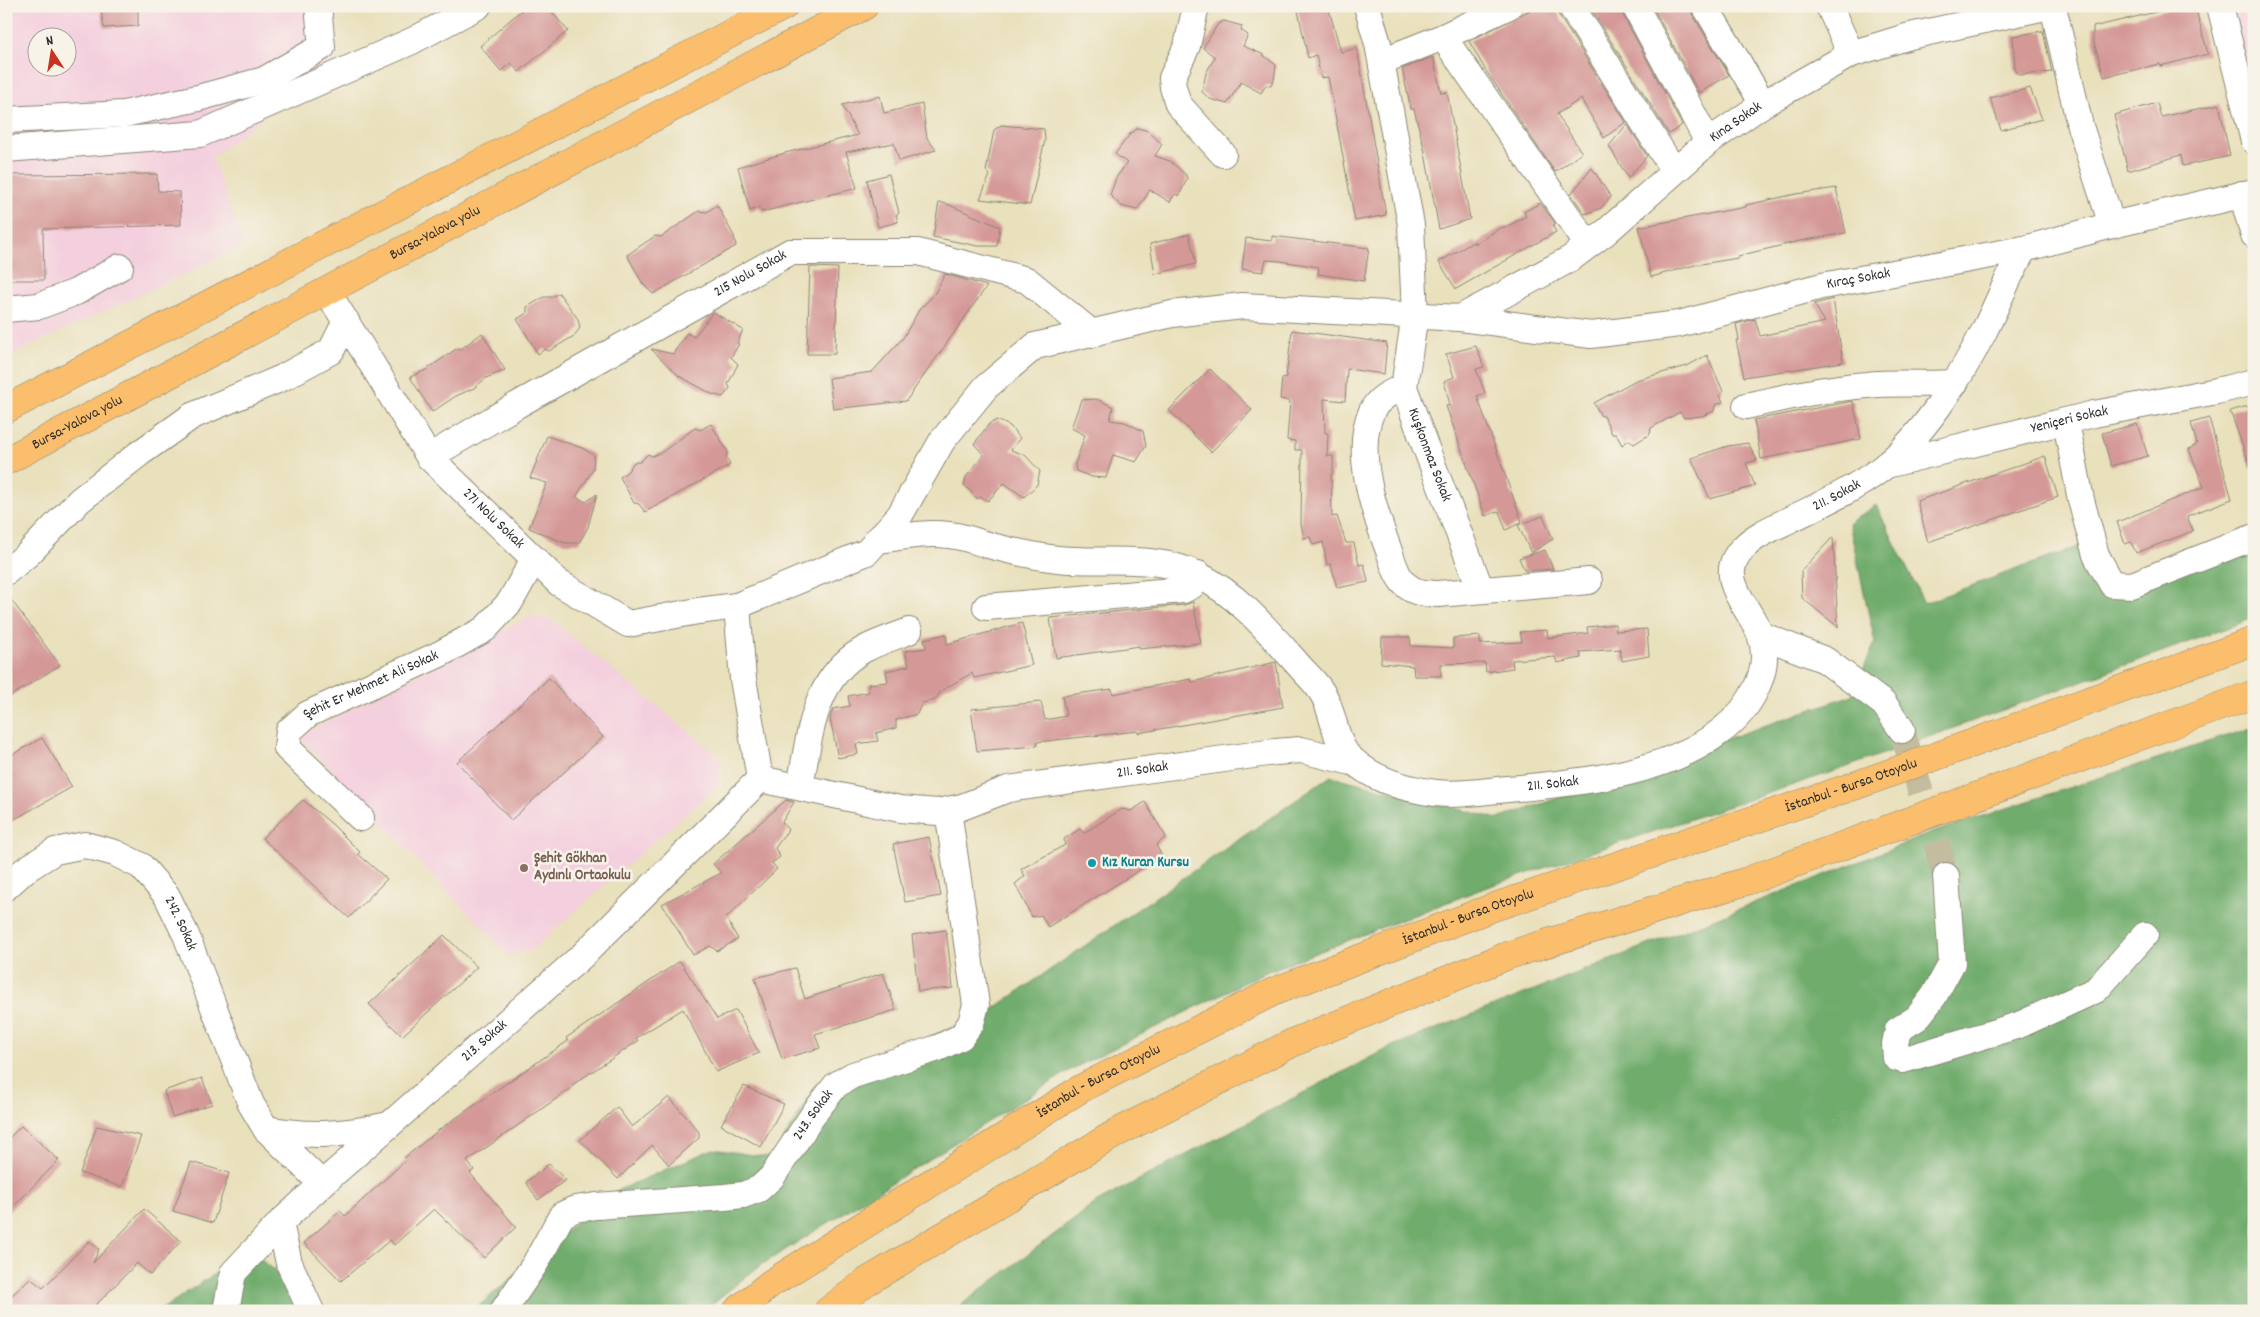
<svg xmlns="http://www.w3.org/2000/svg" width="2260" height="1317" viewBox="0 0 2260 1317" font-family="Dekko,sans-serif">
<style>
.built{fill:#f4cfde;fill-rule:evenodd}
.forest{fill:#70ac6c;stroke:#4e6c4c}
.building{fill:#d49897}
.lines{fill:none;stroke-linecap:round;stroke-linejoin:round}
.minor-tunnel{stroke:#c3bc9f;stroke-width:26;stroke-dasharray:26 13;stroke-linecap:butt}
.minor-casing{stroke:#8a8674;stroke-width:28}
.highway-casing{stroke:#8a8674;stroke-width:29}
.minor{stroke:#fff;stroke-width:26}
.highway{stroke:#fabe6d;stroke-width:28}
.culture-dot{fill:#0f9aa8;stroke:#f7f3e8;stroke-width:2}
.education-dot{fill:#8d6e63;stroke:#f7f3e8;stroke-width:2}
.labels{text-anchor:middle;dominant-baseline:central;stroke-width:5;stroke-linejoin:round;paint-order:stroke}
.street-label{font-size:15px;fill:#2b2b2b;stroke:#f7f3e8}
.education-label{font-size:15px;font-weight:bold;fill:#785e54;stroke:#f7f3e8;text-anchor:start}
.culture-label{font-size:15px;font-weight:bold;fill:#0d838f;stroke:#f7f3e8;text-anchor:start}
</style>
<rect width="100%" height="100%" fill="#f7f3e8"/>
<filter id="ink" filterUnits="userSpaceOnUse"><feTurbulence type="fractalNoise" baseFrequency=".02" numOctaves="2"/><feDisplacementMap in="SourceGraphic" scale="10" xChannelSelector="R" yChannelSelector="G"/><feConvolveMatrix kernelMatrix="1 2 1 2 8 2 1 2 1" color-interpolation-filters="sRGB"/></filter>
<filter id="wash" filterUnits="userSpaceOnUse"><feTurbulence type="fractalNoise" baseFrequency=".0096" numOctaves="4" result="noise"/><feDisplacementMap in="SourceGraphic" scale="20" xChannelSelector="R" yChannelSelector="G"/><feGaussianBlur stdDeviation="1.12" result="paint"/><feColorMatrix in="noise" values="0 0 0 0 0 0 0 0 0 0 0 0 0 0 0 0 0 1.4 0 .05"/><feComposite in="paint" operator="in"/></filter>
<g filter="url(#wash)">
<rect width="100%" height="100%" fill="#e9e0bc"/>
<!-- built -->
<path class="built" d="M6,6H336L335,62L212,157L244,246L6,357ZM38,38H68V68H38Z
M2231,6H2254V88Z
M529,617L549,618L722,759L718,785L530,951L508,955L299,736Z"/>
<!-- forest -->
<path class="forest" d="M1876,505L1924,603L2086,544L2121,593L2254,526V618L1847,767L1487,887L1266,972L1072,1069L758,1267L703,1311H473L609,1194L713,1149L772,1158L818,1083L986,1014L1331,776L1498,819L1852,695L1875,643L1849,523Z
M2254,727V1311H953L1097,1202L1390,1047L1931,833Z
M250,1250L324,1311H159Z"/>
<g id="blocks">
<!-- building -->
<path class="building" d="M100,6H138V26L104,28Z
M526,6H547L568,31L519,72L511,63L501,71L480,46Z
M1297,6H1328L1341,52L1357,48L1386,215L1355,221L1328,77L1321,78L1316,55L1308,58Z
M1538,6H1556L1558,14L1626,122L1604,138L1581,99L1557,114L1582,153L1555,172L1486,71L1469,41Z
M1589,6H1620L1622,13L1682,125L1669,134Z
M1652,6H1690L1692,14L1729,75L1699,93Z
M2181,6H2195L2208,54L2160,66V64L2104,77L2093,39V27Z
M1224,21L1242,26L1241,30L1248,35L1243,46L1262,54L1276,65L1274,80L1271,86L1266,85L1261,93L1241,82L1227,104L1210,99L1202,92L1206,73L1215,57L1203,48L1218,24Z
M2043,31L2052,72L2019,75L2015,69L2013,36Z
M1433,57L1441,93L1447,92L1470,219L1439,229L1424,148L1414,109H1411L1402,69Z
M2030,88L2042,119L2001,130L1990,98Z
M880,96L884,113L922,104L927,138L936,150L899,161L894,143L846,152L857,188L762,212L759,207L750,211L738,167L785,153L858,135L842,105Z
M2157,103L2161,117L2219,104L2230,156L2183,166L2181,155L2128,171L2114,115Z
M1627,124L1647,156L1628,178L1609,146Z
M1001,125L1044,129L1045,140L1030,205L980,199L990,175L986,171L994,130Z
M1138,128L1148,131L1162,144L1155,156L1170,161L1186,175L1187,179L1179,196L1175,194L1170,202L1150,190L1137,210L1121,206L1110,195L1116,178L1127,163L1115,154L1130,134Z
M1592,168L1611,197L1601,208L1585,214L1571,194Z
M157,174L158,191L180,192L181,225L43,229L44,280H6V175Z
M889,174L899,213L896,215L898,222L878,227L867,180Z
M1836,188L1846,233L1800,241L1738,256V258L1695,265L1651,277L1639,227L1746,207V205L1796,194Z
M939,202L947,204L1000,227L997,246H978L933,237Z
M1540,203L1555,223L1553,227L1556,232L1456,289L1439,262L1475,241V244L1500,228L1508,226L1526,216L1524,212Z
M717,205L734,236L736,246L653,294L643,284L627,255L655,236L661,237L699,211L707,212Z
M1189,234L1196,264L1155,274L1150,244Z
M1272,236L1369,248L1364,281L1318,274L1319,267L1280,261L1266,260L1263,272L1242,269L1246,238L1272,241Z
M810,267L838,268L835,354H807Z
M945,274L987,286L906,401L833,409L829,378L872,372L903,338L919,310L934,295Z
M559,293L578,319L580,328L574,336L549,351L545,349L538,354L517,319L527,313V307L544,297H552Z
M1833,299L1843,362L1744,377L1736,340H1739L1736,324L1755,319L1760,336L1825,322L1814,304Z
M713,312L743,330L737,343L739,344L731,357L738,364L728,384L730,388L723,397L712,394L679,376L651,349L673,354L687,333L694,337Z
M1292,330L1387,343L1384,374L1347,369L1345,401L1324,399L1325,433H1328L1327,456H1333V473L1331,474L1332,517L1337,516L1346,543H1354L1359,565L1364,564L1368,582L1337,588L1331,564L1327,565L1323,542L1313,545L1310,537L1304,538L1301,524L1302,450H1295V441L1287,440L1290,401L1280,399L1282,378L1286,377Z
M482,333L505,370L486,378L474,388L456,396L432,412L410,377L426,370L456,349H461Z
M1476,346L1484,367L1476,369L1485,393L1477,396L1522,522L1506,530L1499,511L1485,516L1446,406L1450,405L1444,381L1454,377L1446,354Z
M1707,355L1723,391L1720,395L1723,402L1715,405L1714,411L1702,416L1684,418L1680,412L1651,428L1650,434L1634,444L1629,440L1622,445L1616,434H1612L1604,416H1601L1594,403L1636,380L1687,366Z
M1210,369L1252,410L1211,452L1169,410Z
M1097,399L1113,407L1110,420L1125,422L1143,431L1146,446L1136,462L1113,455L1106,478L1092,477L1076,471L1075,464L1085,435L1071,428L1081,400Z
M1853,401L1861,439L1761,459L1754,420Z
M2248,406L2254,422L2252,471L2230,411Z
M2209,418L2232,499L2187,516L2193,531L2136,553L2131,542L2125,544L2117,522L2204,487L2189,449L2197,444L2191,423Z
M997,420L1010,426L1020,438L1011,450L1025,455L1040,471L1037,485L1024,497L1004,483L988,501L980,497L978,499L964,485L966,477L984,455L974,444L989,424Z
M711,424L728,452L726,456L730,465L645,512L639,504L634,503L620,477L628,471L634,462H640L648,454L652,456L662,452L695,428L700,430Z
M2137,424L2148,456L2111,466L2102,433Z
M547,436L582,448L594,455L593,469L576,497L586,502L597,494L588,527L579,543H565L529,528L547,483L530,478Z
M1748,443L1757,460L1746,463L1755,486L1710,499L1691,458L1728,446Z
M2045,456L2058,497L1928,542L1917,501Z
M1543,516L1553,539L1531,553L1518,525Z
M1833,537L1838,627L1802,598L1801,571Z
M1545,550L1553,569L1525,571L1519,558Z
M6,593L60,665L6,699Z
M1193,602L1201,643L1139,649V646L1056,658L1050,618L1184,605Z
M1022,623L1032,665L974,678L972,673L942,690L935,700L922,703L917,714L896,720V728L876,733L878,741L856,744L858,754L838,758L830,718L833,709L850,706L848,696L869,692L868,684L888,682L886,671L909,666L905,651L926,648L924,639L946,634L947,644Z
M1615,624L1616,631L1647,629L1649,656L1622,661L1620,649L1580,652L1581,658L1557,663L1555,657L1512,660L1513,668L1486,672L1485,663L1441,664V676H1414L1413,666L1381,663L1382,637H1410L1411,646L1453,648V638L1480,636V644L1522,642L1520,632L1547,630L1548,638L1588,633L1587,627Z
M1276,662L1283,707L1138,733V731L1037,742V746L977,751L971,709L1041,702L1045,720L1066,716L1062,696L1112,689L1113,694L1191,679L1192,682Z
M549,678L603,737L511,820L457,762Z
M42,738L72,787L6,824V758Z
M303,800L333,825L360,852L358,854L387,879L349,918L262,838Z
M786,800L794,802L782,822L788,830L775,848L780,857L772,863L777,869L726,918L738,939L717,951L710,946L693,955L662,904L721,873L713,864Z
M1145,802L1166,837L1156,845L1162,856L1048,927L1041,915L1032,917L1015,884L1025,876L1021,869L1065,845L1064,839L1080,829L1084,833L1122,809L1131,811Z
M929,837L941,896L905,902L893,844Z
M946,930L953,988L918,991L912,935Z
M444,935L477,967L402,1036L369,1004Z
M680,961L717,1019L736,1010L759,1053L716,1072L683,1009L636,1038L638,1041L572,1085L573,1087L467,1161L474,1170L470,1173L516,1227L484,1258L434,1209L394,1245L390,1240L341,1281L304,1243L340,1211L345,1216L406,1160L404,1158L440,1129L568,1041L566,1038Z
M795,968L805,999L883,973L896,1010L815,1034L820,1048L782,1059L755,978Z
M202,1078L212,1104L172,1117L164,1091Z
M744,1086L784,1104L761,1147L721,1125Z
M669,1097L699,1132V1138L669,1165L652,1145L618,1179L580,1140L617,1107L632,1127Z
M21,1126L59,1160L6,1214V1141Z
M97,1126L141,1136L122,1187L80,1173Z
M191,1162L229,1173L213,1223L173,1211Z
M549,1164L566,1180L538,1200L526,1182Z
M144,1209L181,1241L150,1275L137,1263L90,1311H6V1301L30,1278L43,1288L89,1241L99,1249L93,1263Z"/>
</g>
</g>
<g filter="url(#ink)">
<use href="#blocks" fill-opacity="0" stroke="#8a8674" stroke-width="1"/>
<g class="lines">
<!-- minor-tunnel -->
<path class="minor-tunnel" d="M1902,730L1946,876"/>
<defs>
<g id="minor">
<path d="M1196,6L1187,46L1172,78L1173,87L1178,104L1223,154"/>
<path id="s1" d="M1367,6L1378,44L1411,225L1415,315L1404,387L1424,443L1481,590"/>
<path d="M1571,6L1674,171"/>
<path d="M1635,6L1708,142"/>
<path d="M1705,6L1763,104"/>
<path d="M1829,6L1851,54"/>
<path d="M2053,6L2080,126L2112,225"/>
<path d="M2220,6L2254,141"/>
<path d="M1443,37L1588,245"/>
<path d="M1382,61L1443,37L1509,6"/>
<path d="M6,120L124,114L198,98L264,80L322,47L318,6"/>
<path d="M6,149L200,134L412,41L478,6"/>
<path d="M2242,194L2254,235"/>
<path id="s2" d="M327,291L429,457L559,583L628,624L698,611L737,606"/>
<path d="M6,309L39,306L76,292L120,267"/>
<path id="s3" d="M1460,318L1570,259L1606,232L1708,142L1763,104L1851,54L1910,36L2050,6"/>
<path d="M1404,387C1391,393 1379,397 1372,411C1353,450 1375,514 1389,551C1393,562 1397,578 1406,585C1416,594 1426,593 1438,594L1589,581"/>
<path d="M1746,406C1786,397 1826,388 1867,385C1896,382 1926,385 1955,383"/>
<path d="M2066,422L2081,500L2096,555L2112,584L2132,585L2254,537"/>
<path id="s4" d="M429,457L517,405L790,252H918L1027,280L1093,334"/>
<path id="s5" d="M1886,465L2094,414L2217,391L2254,382"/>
<path id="s6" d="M877,540C901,537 925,532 949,535C962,536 975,541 988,545C1011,551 1035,557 1058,559C1105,564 1156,553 1200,576C1238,595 1267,630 1295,661C1303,671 1314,680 1321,691C1334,709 1334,742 1349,757C1371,779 1405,789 1436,793C1458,796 1485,791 1508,789C1576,783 1665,775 1721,731C1749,710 1774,670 1760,634C1749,606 1714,577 1743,548C1755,535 1775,527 1791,519C1822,504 1853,490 1881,469C1921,438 1959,380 1982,335C1997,307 2007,277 2024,249"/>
<path d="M6,572L28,554L80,500L140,453L192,416L282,378L331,351L346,321"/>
<path d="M986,607L1183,590L1193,585L1198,574"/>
<path d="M1761,635L1825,660L1884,704L1902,730"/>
<path id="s7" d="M760,779L743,679L737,606L867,552L900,515L942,441L986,387L1035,346L1172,314L1243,306L1460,318L1591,335L1679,324L1822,286L2024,249L2112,225L2254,192"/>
<path id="s8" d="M760,779L900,809L938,812L962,807L1008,789L1275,752L1301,750L1356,763"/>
<path d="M800,786C810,736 813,678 863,650C877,642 894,637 909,631"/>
<path id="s9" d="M361,818L287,748L289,731L308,714L440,654L485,629L510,602L534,559"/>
<path d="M1946,876L1952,963L1934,996L1917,1018L1898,1030L1895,1044L1896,1058L1903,1060L2019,1025L2096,990L2145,935"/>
<path id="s10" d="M6,887L25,870L55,851L85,845L115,853L141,866L167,896L186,935L251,1104L266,1129L322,1184"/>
<path d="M266,1129C310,1137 346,1135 389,1125"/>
<path d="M280,1223L289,1263L311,1311"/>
<path id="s11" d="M226,1311L233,1273L280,1223L322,1184L582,956L760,779"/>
<path id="s12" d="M503,1311L535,1264L562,1215L575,1209L596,1206L725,1197L743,1195L759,1189L772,1177L815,1112L836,1085L853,1075L938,1048L961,1037L971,1023L976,1005L948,810"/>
</g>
<g id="highway">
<path d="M6,409L784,6"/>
<path id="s13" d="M6,461L864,6"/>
<path id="s14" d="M737,1311L770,1284L1082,1088L1275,991L1494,907L1854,786L2254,641"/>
<path d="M828,1311L866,1282L1118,1132L1294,1042L1509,955L1747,881L2254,694"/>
</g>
</defs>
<!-- minor casing -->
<use href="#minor" class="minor-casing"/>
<!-- highway casing -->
<use href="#highway" class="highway-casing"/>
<!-- minor -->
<use href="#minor" class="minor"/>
<!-- highway -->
<use href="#highway" class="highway"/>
</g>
</g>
<!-- markers -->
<circle class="culture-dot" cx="1092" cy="863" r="5"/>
<circle class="education-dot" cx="524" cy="868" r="5"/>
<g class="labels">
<!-- street labels -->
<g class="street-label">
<text stroke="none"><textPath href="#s3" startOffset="340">Kına Sokak</textPath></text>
<text stroke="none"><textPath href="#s13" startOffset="486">Bursa-Yalova yolu</textPath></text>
<text stroke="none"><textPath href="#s4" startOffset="370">215 Nolu Sokak</textPath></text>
<text stroke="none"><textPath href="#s7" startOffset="1419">Kıraç Sokak</textPath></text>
<text stroke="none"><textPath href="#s5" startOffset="189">Yeniçeri Sokak</textPath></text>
<text stroke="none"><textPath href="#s13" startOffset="81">Bursa-Yalova yolu</textPath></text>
<text stroke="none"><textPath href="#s1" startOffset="459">Kuşkonmaz Sokak</textPath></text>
<text stroke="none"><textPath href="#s6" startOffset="1276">211. Sokak</textPath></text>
<text stroke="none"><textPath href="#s2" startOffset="284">271 Nolu Sokak</textPath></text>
<text stroke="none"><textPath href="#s9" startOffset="214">Şehit Er Mehmet Ali Sokak</textPath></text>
<text stroke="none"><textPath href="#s8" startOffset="391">211. Sokak</textPath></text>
<text stroke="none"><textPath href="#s6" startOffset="782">211. Sokak</textPath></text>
<text stroke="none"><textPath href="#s14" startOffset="1239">İstanbul - Bursa Otoyolu</textPath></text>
<text stroke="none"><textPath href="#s14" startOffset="834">İstanbul - Bursa Otoyolu</textPath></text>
<text stroke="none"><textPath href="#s10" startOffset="222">242. Sokak</textPath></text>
<text stroke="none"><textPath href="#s11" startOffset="381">213. Sokak</textPath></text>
<text stroke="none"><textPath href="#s14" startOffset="429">İstanbul - Bursa Otoyolu</textPath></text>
<text stroke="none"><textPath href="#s12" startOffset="405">243. Sokak</textPath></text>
</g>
<!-- education labels -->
<g class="education-label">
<text x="534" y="859">Şehit Gökhan<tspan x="534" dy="17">Aydınlı Ortaokulu</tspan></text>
</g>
<!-- culture labels -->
<g class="culture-label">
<text x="1102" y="863">Kız Kuran Kursu</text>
</g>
</g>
<!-- margin -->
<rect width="2260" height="1317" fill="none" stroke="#f7f3e8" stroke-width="25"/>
<!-- north arrow -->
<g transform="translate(52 52) rotate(348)"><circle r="24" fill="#f7f3e8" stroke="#a5a39c"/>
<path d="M0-4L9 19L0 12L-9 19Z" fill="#c8321e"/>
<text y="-8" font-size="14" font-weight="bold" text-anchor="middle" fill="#2b2b2b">N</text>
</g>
</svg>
